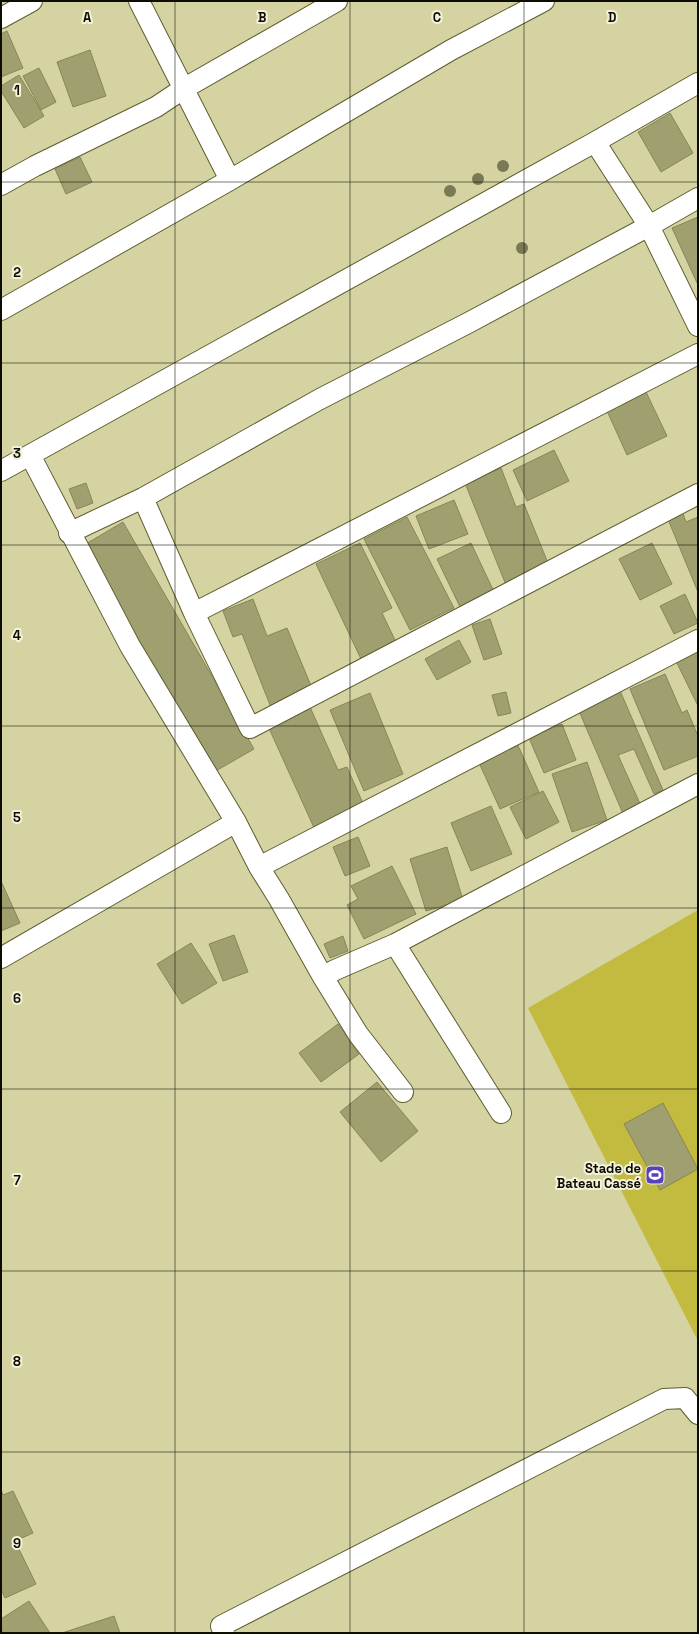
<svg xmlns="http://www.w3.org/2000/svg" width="699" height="1634" viewBox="0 0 699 1634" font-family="'Space Grotesk',sans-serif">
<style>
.green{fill:#c2bb40}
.building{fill:#a09f6f;stroke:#878657}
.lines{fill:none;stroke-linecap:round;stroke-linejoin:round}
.street-casing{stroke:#5f5d2f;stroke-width:22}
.street{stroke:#fff;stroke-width:20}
.tree{fill:#7a7956}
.grid{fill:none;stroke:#0d0c00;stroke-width:1;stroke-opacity:0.55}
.labels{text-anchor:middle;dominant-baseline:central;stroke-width:4;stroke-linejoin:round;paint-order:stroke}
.poi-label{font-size:13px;font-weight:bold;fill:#0d0c00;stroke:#f3f2d9;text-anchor:end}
.grid-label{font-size:13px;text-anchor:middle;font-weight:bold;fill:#0d0c00;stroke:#f3f2d9;stroke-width:4;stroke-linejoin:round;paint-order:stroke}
</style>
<rect width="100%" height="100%" fill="#d4d3a1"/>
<!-- green -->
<path class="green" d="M698,910V1341L528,1008Z"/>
<!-- building -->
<path class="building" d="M7,31L23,68L1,77V34Z
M90,50L106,96L73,107L57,62Z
M39,68L56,102L41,110L23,76Z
M19,75L44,116L24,128L1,91V86Z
M670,113L693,153L661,172L638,132Z
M80,157L92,182L66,194L55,169Z
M698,217V285L672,228Z
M646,392L667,436L627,455L607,411Z
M554,450L569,481L527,501L513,470Z
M501,468L516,507L524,504L550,568L506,585L465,483Z
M86,483L93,503L77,509L69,489Z
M454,500L468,534L429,549L416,516Z
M682,511L686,522L698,517V592L667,517Z
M407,517L454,608L410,630L364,539Z
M123,522L254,749L214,772L84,545Z
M360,543L392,608L382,613L396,642L361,659L316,564Z
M471,543L495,594L461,609L437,559Z
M652,543L672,584L640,600L619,559Z
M685,594L698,623L674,634L660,606Z
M253,599L267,636L287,628L314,693L272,710L242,634L233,637L223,611Z
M490,619L502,654L484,660L472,625Z
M459,640L471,662L437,680L425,659Z
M698,645V706L674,657Z
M665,674L682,713L687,710L698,736V756L664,770L630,689Z
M618,686L663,790L654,794L634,749L618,755L642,808L624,816L576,704Z
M506,692L511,713L498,716L492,695Z
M370,693L403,774L364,791L330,710Z
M310,707L338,770L347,767L365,808L315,830L268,726Z
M562,724L576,760L544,773L529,738Z
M515,739L539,792L500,809L476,756Z
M587,762L607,820L572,832L552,774Z
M543,791L559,822L526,839L510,807Z
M491,806L512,854L471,871L451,823Z
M358,837L370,866L345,876L333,847Z
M447,847L463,900L426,911L410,859Z
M392,866L416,914L364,939L347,905L358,899L351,886Z
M1,881L20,923L1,931Z
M234,935L248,972L223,981L209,944Z
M343,936L348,951L330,958L324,944Z
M191,943L217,983L182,1004L157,964Z
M338,1024L359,1054L321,1082L299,1053Z
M377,1082L418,1131L381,1162L340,1112Z
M663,1103L698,1169L660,1190L624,1124Z
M1,1490L3,1495L13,1491L33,1533L15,1541L36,1584L5,1598L1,1589Z
M29,1601L50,1633H2L1,1619Z
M114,1616L120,1633H62Z"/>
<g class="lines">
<defs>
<path id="street" d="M139,1L230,180
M1,18L32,1
M595,142L649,226L698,326
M1,185L35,166L156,107L183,89L337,1
M1,310L230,180L451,50L544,1
M30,455L130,646L236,822L259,867L279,899L323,977L335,970L395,944L698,784
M1,471L595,142L698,83
M143,498L194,613L698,354
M69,533L143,498L320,399L468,323L649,226L698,198
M194,613L250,728L698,494
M259,867L698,640
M395,944L501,1113
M1,958L236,822
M323,977L358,1034L403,1092
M224,1633L221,1626L664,1399L685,1398L698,1414"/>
</defs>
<!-- street casing -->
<use href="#street" class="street-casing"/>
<!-- street -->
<use href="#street" class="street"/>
</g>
<!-- trees -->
<g class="tree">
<circle cx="503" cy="166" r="6"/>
<circle cx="478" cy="179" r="6"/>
<circle cx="450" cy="191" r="6"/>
<circle cx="522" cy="248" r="6"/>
</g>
<!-- grid -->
<path class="grid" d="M175,1V1633M350,1V1633M524,1V1633M1,182H698M1,363H698M1,545H698M1,726H698M1,908H698M1,1089H698M1,1271H698M1,1452H698"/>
<!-- icons -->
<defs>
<symbol id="stadium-square" viewBox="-11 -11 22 22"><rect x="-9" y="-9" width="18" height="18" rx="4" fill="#5941ba" stroke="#f3f2d9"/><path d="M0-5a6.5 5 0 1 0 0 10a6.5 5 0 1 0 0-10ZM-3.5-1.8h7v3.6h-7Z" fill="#fff"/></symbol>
</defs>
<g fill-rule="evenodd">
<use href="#stadium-square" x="644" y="1164" width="22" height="22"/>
</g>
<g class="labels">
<!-- poi labels -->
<g class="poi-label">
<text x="641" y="1168">Stade de<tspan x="641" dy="15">Bateau Cassé</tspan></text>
</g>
</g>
<g class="grid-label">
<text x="87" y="22">A</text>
<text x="262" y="22">B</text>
<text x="437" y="22">C</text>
<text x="612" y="22">D</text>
<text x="17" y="95">1</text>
<text x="17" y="277">2</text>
<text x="17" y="458">3</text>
<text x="17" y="640">4</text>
<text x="17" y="822">5</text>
<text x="17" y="1003">6</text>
<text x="17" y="1185">7</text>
<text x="17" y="1366">8</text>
<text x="17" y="1548">9</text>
</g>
<!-- border -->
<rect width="699" height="1634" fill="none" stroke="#0d0c00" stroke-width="4"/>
</svg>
